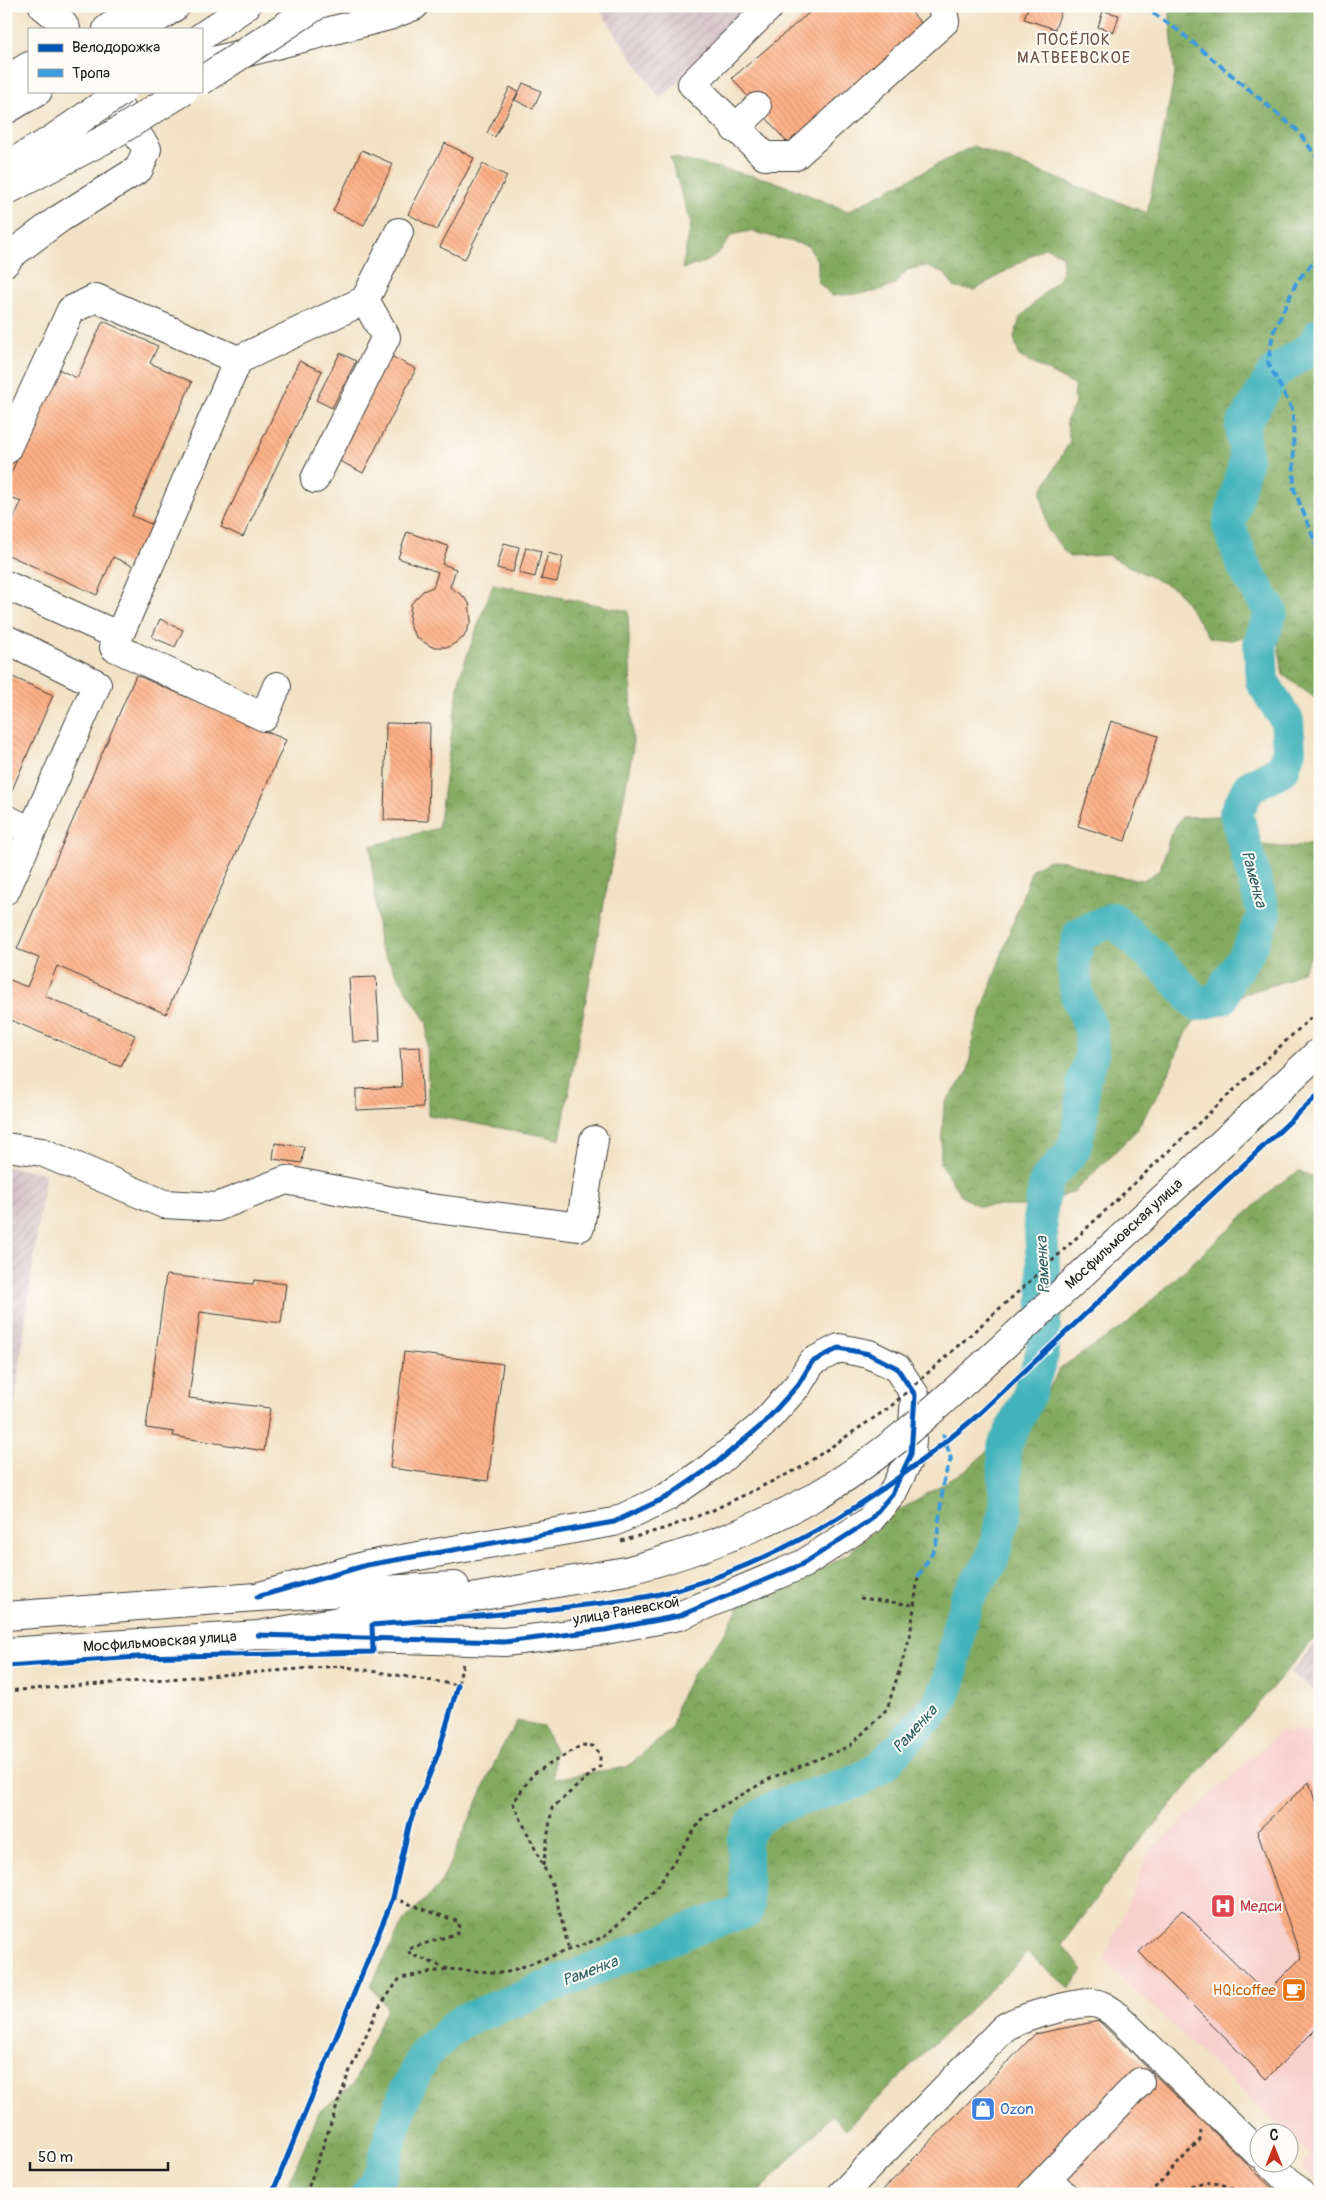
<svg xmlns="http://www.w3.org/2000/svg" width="1326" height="2200" viewBox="0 0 1326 2200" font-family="Pangolin,sans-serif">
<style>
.built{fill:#f7d0ce}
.industrial{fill:url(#industrial-furrows)}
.forest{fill:url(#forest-crowns);stroke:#50633e}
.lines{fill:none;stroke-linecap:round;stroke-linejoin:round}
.stream{stroke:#43b3bb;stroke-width:5.5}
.river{stroke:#43b3bb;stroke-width:34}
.building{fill:url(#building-back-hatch)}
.minor-casing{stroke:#3c3a35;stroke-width:30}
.major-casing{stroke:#3c3a35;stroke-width:30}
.path{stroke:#3c3a35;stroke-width:3;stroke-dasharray:4 4;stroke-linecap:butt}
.minor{stroke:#fff;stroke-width:28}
.major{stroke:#fff;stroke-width:28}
.minor-bridge-casing{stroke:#3c3a35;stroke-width:30;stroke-linecap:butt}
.major-bridge-casing{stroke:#3c3a35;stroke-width:30;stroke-linecap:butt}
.path-bridge{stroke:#3c3a35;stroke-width:3;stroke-dasharray:4 4;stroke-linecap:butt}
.minor-bridge{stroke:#fff;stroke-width:28}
.major-bridge{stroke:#fff;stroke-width:28}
.quiet{stroke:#3c9bdf;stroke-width:4;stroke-dasharray:8 4;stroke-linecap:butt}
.cycleway-casing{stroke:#fdfcf7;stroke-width:8}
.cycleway{stroke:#0057b8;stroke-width:5}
.labels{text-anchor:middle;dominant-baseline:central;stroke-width:4;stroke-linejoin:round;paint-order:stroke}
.street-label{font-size:15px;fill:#1c1c1c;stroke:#fdfcf7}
.health-label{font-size:15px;fill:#be3a42;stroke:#fdfcf7;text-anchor:start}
.food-label{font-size:15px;fill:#c56008;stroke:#fdfcf7;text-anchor:end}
.shop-label{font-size:15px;fill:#366cbe;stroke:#fdfcf7;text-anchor:start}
.neighbourhood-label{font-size:16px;letter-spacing:1px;fill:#6b4f41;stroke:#fdfcf7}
.water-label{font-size:16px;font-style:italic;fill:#2e6064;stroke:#fdfcf7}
</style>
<defs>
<pattern id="industrial-furrows" width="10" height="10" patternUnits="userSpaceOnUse" patternTransform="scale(1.25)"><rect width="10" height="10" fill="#d2bec4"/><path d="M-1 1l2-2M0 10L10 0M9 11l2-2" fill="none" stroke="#b4a3a8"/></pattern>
<pattern id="forest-crowns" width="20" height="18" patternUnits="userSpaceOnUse" patternTransform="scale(1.25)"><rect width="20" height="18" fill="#83aa60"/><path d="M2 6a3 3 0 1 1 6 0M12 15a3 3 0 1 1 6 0" fill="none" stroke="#6a8a4e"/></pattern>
<pattern id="building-back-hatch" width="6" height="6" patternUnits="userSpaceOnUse" patternTransform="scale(1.25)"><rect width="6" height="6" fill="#fdaf85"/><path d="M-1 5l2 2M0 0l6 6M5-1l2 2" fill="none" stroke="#d89672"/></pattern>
</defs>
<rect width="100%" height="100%" fill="#fdfcf7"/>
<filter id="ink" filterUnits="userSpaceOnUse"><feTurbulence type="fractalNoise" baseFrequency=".02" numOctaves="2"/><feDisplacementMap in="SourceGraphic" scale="10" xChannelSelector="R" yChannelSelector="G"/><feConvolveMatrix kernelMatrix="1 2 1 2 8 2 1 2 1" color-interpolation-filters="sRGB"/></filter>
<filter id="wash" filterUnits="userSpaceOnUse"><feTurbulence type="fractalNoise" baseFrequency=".0096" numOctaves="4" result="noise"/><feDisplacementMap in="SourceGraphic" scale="20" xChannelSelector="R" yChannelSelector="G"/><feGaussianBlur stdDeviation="1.12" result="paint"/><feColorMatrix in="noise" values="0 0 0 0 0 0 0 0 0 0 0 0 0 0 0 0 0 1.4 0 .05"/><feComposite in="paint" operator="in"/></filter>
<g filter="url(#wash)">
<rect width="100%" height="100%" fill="#f2e2c5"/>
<!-- built -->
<path class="built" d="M1310,1731L1320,1768V2184L1301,2166L1310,2156L1289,2136L1288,2132H1285L1104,1961L1149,1851L1280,1732Z"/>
<!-- industrial -->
<path class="industrial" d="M597,6H762L660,99Z
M6,1167L45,1173L6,1471Z
M1320,1638V1695L1290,1673Z"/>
<!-- forest -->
<path class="forest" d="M1169,6H1320V695L1315,698L1283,675L1277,637L1259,633L1232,640L1210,638L1177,590L1107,555L1069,557L1048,530L1041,492L1070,441L1066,421L1075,404L1074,385L1019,356L1014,337L1020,318L1061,276L1063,256L1045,247L975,290L955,288L944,273L926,266L907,270L894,285L874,292L832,296L818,282V262L808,246L750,231L731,235C718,259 708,262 682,269L691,224L670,157L771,180L848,211L973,146L1147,213L1175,74Z
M493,584L628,611L633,748L560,1139L428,1115L427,1023L379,946L371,846L438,828L460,675Z
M1220,816L1246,843C1268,845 1303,854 1320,836V941L1304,969L1288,980L1213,1004L1198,1017L1186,1032L1164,1084L1135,1132L1075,1191L1037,1206H979L962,1197L940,1163L944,1104L968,1072L974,1033L1032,869L1049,860L1067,861L1105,875L1144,880L1160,870L1171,833L1182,817Z
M1299,1171L1318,1179L1317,1345L1320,1352V1632L1129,1854L1062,1944L1083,1971L1069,1988L1028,1953L846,2129L832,2116L757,2194H284L319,2112L353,2085L387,2008L371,1985L404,1920L440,1885L500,1751L517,1721L543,1726L555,1750L553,1779L627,1767L672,1729L678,1701L692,1675L725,1633L742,1601L783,1591L848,1554L893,1514L969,1468L1045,1397L1060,1368L1124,1326L1276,1186Z"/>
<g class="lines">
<!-- stream -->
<path class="stream" d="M1312,347L1320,364"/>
<!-- river -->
<path class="river" d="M368,2194L382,2172L393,2128L406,2091L425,2054L460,2022L706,1924L747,1911L744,1838L754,1821L777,1806L856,1782L882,1766L938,1706L950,1681L958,1631L967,1598L991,1562L1006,1508L1004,1447L1027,1399L1043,1351L1045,1296L1040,1215L1046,1181L1074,1149L1081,1118L1083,1082L1092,1054L1091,1029L1077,995L1073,961L1080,934L1113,919L1169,972L1197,1004L1222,998L1227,982L1248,951L1264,915L1236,813L1249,787L1283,769L1289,750L1287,721L1262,681L1260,642L1271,612L1245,569L1229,526L1246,459L1242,427L1274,373L1312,347L1320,334"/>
</g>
<g id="blocks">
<!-- building -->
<path class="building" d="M817,6H906L928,31L791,147L732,78Z
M1028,6H1063L1055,29L1024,19Z
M1103,11L1119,15L1114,32L1098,27Z
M523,83L541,91L533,109L515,100Z
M510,87L518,92L495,137L487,133Z
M445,143L474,158L437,230L408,214Z
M362,150L393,164L364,225L333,211Z
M483,164L507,176L465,259L440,247Z
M103,321L158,346L150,363L192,382L132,516L156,526L137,568L113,557L97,595L6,554V536L21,502L6,496V484L58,369L77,378Z
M340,353L356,361L332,408L316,400Z
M389,355L416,369L363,473L336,459Z
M299,361L322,371L243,537L221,527Z
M407,532L448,546L442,564L456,569L450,587L463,596L469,603L471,621L464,637L449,647H432L417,638L412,630L409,622L411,604L423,591L433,587L438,572L398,558Z
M504,543L519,547L513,572L497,568Z
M526,547L541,551L535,577L519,573Z
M548,553L563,557L557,582L541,579Z
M160,619L183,630L175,647L152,637Z
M6,674L53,695L6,804Z
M136,675L286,740L166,1014L57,966L45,996L135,1035L121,1067L6,1018V988L10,980L27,987L39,958L17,949Z
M1111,721L1158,736L1125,841L1078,826Z
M386,723L430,724L428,821L384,820Z
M376,977L380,1041L353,1042L349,978Z
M420,1047L423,1107L356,1110V1089L402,1087L400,1048Z
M275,1143L304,1147L302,1163L273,1159Z
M166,1275L253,1284L254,1280L286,1284L281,1323L200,1312L189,1398L270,1408L264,1451L173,1436L174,1432L146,1428Z
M404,1352L503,1364L488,1481L390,1468Z
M1309,1782L1320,1817V2025L1266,2079L1139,1952L1182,1910L1266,1993L1301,1958L1257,1831Z
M1099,2021L1278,2194H879L1035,2034Z"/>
</g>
</g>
<g filter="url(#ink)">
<use href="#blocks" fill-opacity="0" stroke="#3c3a35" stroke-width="1"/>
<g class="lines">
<defs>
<path id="minor" d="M43,6L61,21L66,29
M770,6L692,84L765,156H795L945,21L942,6
M201,64L389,16L414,6
M6,80L29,66
M735,129L757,107
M6,262L11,255L59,219L139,169L147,149L108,91
M6,450L71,310L96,298L238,360L365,300L399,232
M315,479L386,337L365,300
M6,585L119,636L238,360
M6,639L97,684L6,890
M114,647L264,717L277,686
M6,819L32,831
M6,1147L42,1152L164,1204L217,1207L286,1180L429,1208L580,1227L594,1140
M257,1597L367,1565L614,1522L667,1497L714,1465L762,1425L798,1385L812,1362L839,1348L869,1354L897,1368L915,1395L911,1454L892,1494L869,1521L803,1564L679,1616L605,1630L504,1642L258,1635
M6,1616L257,1597L455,1586
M6,1652L258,1635L626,1571
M1269,2162L1301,2194
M1047,2178L1140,2082
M842,2194L1004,2028C1018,2018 1076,2002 1093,2003C1102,2004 1107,2008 1114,2013L1258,2153
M1032,2194L1047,2178L1063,2194"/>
<path id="major" d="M107,29L138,6
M142,29L176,6
M201,37L246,6
M6,110L38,91"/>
</defs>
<!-- minor casing -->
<use href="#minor" class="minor-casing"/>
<!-- major casing -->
<use href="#major" class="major-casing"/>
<!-- path -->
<path class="path" d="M860,1598L914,1605
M6,1691L340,1666L458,1685L463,1663
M543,1866L552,1808L600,1766V1754L593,1746L582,1745L533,1774L513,1803L553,1886L569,1950
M393,1898L459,1922L458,1933L408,1949L410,1954L448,1969
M306,2194L348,2075L378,2009L400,1978L448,1969L505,1973L604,1937L655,1890L703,1817L771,1778L850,1746L887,1709L910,1637L918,1577
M1149,2194L1200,2140L1201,2131
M1177,2194C1196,2178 1222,2180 1241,2194"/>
<!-- minor -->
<use href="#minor" class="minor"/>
<!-- major -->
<use href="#major" class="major"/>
<defs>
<path id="minor-bridge" d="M626,1571C691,1554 755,1530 814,1497C891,1453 955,1390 1020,1331C1121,1239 1220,1145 1320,1051"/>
<path id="major-bridge" d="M201,81L316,6
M6,166L48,142L122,91
M6,191L109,137L184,91"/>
</defs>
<!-- minor-bridge casing -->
<use href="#minor-bridge" class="minor-bridge-casing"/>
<!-- major-bridge casing -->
<use href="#major-bridge" class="major-bridge-casing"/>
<!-- path-bridge -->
<path class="path-bridge" d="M621,1541L666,1528L711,1511L800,1468L890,1407L1039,1273L1320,1009"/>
<!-- minor-bridge -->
<use href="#minor-bridge" class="minor-bridge"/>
<!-- major-bridge -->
<use href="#major-bridge" class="major-bridge"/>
<!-- quiet -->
<path class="quiet" d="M1143,6L1179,31L1297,130L1320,161
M1320,255L1297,281L1273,333L1268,363L1293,411L1294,489L1320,554
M918,1577L936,1546L944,1478L951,1459L943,1434"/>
<defs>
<path id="cycleway" d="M257,1597L367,1565L614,1522L667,1497L714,1465L762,1425L798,1385L812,1362L839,1348L869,1354L897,1368L915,1395L911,1454L892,1494L869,1521L803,1564L679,1616L605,1630L504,1642L258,1635
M6,1666L138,1657L373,1652L372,1625C435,1620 497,1615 560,1608C602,1603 643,1600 683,1588C794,1555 891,1489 978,1415L1320,1093
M272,2194L393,1898L410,1822L438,1754L458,1685"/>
</defs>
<!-- cycleway casing -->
<use href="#cycleway" class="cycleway-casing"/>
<!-- cycleway -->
<use href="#cycleway" class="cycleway"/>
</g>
</g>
<!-- icons -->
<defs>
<symbol id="hospital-square" viewBox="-11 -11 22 22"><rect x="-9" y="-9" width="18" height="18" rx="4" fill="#e0444e" stroke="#fdfcf7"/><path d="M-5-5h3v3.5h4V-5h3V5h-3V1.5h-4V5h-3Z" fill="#fff"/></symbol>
<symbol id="cafe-square" viewBox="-11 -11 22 22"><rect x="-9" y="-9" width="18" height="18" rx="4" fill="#e8710a" stroke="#fdfcf7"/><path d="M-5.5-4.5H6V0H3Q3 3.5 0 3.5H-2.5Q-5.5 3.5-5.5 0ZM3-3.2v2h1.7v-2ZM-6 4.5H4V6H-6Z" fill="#fff"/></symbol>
<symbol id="shop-square" viewBox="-11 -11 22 22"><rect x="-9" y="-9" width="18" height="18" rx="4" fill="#3f7fe0" stroke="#fdfcf7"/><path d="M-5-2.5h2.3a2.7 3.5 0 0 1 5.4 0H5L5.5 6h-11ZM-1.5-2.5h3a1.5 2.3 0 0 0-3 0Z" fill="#fff"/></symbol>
</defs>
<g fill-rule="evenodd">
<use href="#hospital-square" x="1209" y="1892" width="28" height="28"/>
<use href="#cafe-square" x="1280" y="1976" width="28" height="28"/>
<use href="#shop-square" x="969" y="2095" width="28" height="28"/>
</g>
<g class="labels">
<!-- street labels -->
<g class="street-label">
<text transform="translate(1124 1234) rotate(-43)">Мосфильмовская улица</text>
<text transform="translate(626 1611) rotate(-10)">улица Раневской</text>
<text transform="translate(160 1642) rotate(-4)">Мосфильмовская улица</text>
</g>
<!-- health labels -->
<g class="health-label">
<text x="1240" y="1906">Медси</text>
</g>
<!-- food labels -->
<g class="food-label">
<text x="1276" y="1990">HQ!coffee</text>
</g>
<!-- shop labels -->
<g class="shop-label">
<text x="1000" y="2109">Ozon</text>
</g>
<!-- neighbourhood labels -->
<g class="neighbourhood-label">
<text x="1074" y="40">ПОСЁЛОК<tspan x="1074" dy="18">МАТВЕЕВСКОЕ</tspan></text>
</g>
<!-- water labels -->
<g class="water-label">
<text transform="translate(1254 879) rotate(75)">Раменка</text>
<text transform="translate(1043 1265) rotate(-93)">Раменка</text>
<text transform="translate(915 1729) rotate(-48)">Раменка</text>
<text transform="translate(590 1971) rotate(-21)">Раменка</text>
</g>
</g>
<!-- margin -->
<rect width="1326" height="2200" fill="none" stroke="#fdfcf7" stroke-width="25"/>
<!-- legend -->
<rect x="28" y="28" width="175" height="65" fill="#fdfcf7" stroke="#a3a29f"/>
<rect x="38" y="44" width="25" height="8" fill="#0057b8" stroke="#a3a29f"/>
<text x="72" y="52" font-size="15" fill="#1c1c1c">Велодорожка</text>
<rect x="38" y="69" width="25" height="8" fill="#3c9bdf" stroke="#a3a29f"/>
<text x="72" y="78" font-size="15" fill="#1c1c1c">Тропа</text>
<!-- north arrow -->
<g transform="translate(1274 2148)"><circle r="24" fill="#fdfcf7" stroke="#a3a29f"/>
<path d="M0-4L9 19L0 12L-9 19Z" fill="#c8321e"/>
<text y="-8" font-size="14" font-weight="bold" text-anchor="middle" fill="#1c1c1c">С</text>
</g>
<!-- scale -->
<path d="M30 2162v8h138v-8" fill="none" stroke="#1c1c1c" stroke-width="2.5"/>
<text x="38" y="2162" font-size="15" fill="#1c1c1c" stroke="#fdfcf7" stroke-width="4" paint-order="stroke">50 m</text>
</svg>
